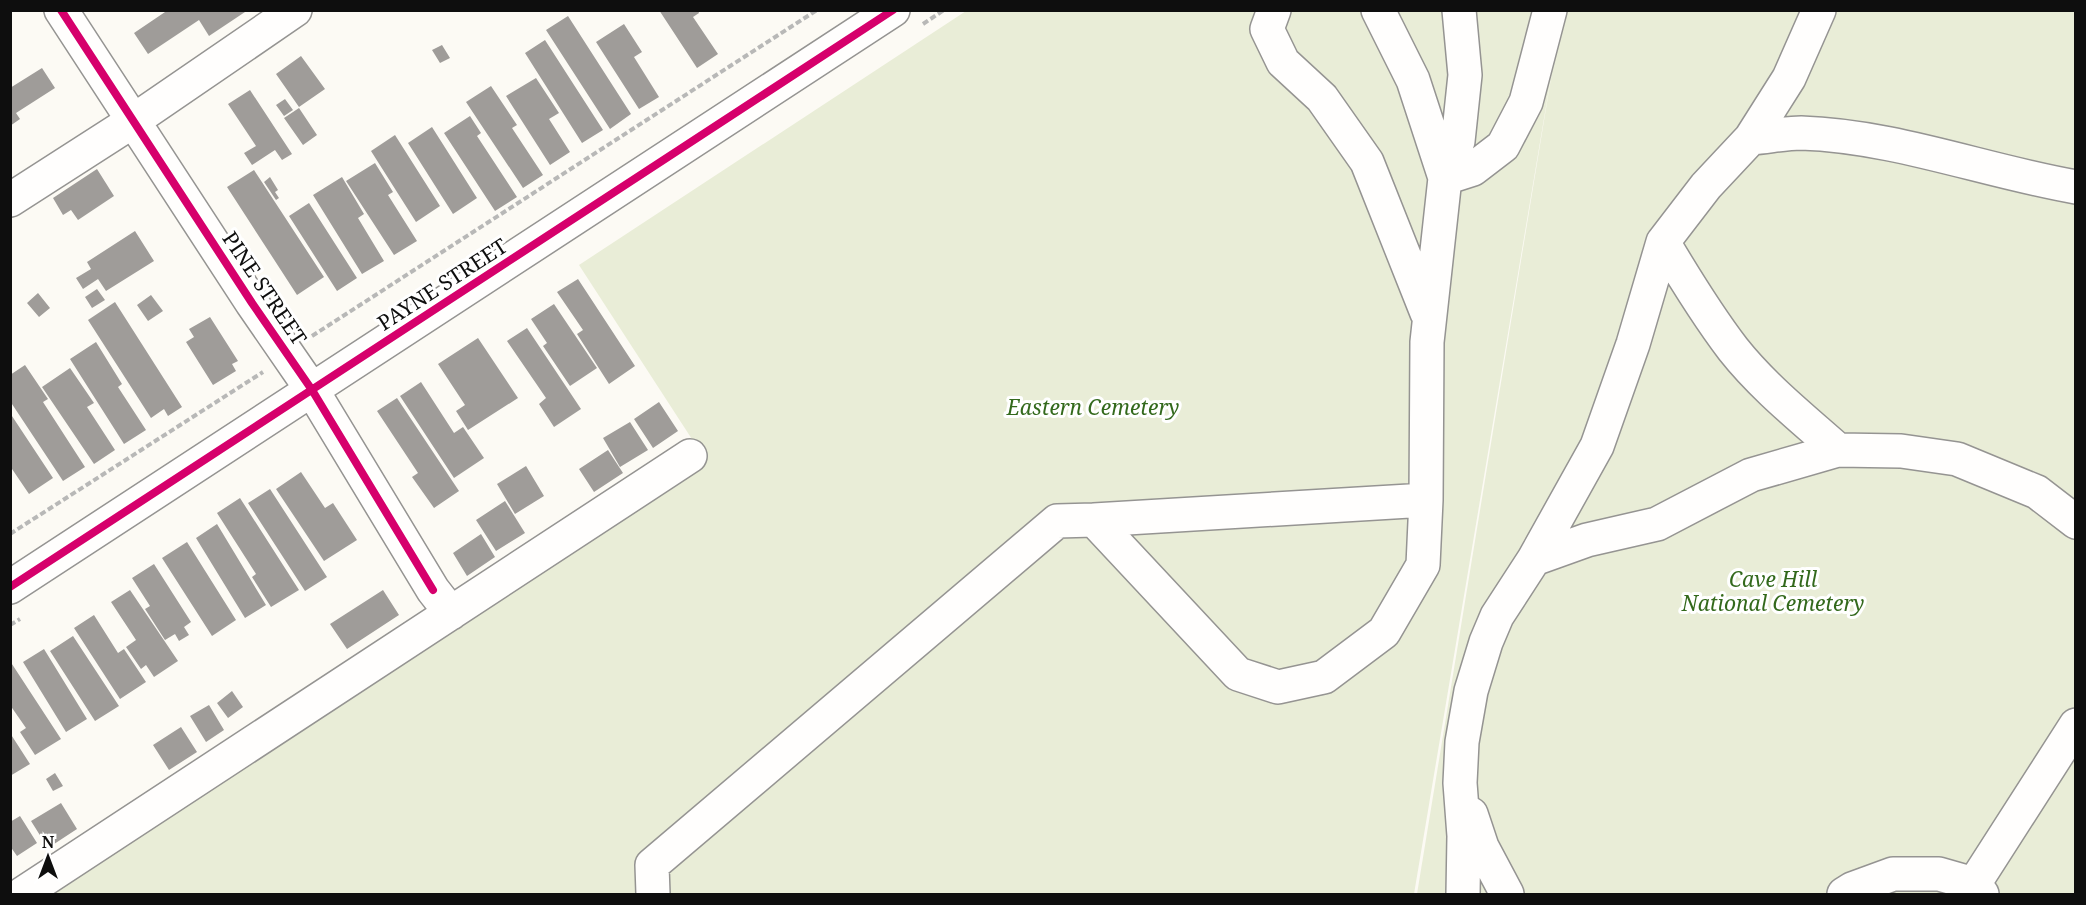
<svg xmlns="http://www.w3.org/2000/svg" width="2086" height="905" viewBox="0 0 2086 905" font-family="'Noto Serif',serif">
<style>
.cemetery{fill:#e9edd7}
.building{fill:#9f9c99}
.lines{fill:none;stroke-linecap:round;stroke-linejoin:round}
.minor-casing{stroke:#959492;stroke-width:36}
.path{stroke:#b8b8b7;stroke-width:4;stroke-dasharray:6 3;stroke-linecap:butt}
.minor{stroke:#fffefd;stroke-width:33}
.cycleway-casing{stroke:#fff;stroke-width:11}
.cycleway{stroke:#d6006c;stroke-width:8}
.labels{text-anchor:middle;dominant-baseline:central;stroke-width:6;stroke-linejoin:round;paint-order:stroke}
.street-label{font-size:21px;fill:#0e0e0e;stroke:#fff}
.park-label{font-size:21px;font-style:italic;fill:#33691c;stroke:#fff}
</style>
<rect width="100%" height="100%" fill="#fcfaf4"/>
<!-- cemetery -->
<path class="cemetery" d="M966,11H1562L1414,894H30L699,450L579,265Z
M1562,11H2075V894H1417Z"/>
<!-- building -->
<path class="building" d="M168,10H248L209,36L199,20L148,54L134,33Z
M659,10H698L699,13L693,17L718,54L697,68Z
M568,16L631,114L610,129L546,30Z
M624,24L642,52L634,57L659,97L639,109L596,42Z
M545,40L603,130L582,143L525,53Z
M442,45L450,58L440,63L432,50Z
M301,56L325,89L299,107L276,74Z
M42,68L55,88L16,113L20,119L10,126V88Z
M536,78L559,113L549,119L570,152L550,165L506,96Z
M491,86L517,125L512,128L543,175L523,188L466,102Z
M250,90L292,154L282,160L275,150L252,165L244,153L256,146L228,104Z
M285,99L293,110L284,116L276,105Z
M299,108L317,135L303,145L284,118Z
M470,116L481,133L477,136L517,197L495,211L444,133Z
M432,127L477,198L453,214L408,143Z
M395,135L440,206L416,222L371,151Z
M375,163L393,192L388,195L417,241L394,255L346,181Z
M97,169L114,196L78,220L71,210L63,215L53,198Z
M254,170L324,277L297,295L227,187Z
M270,177L278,190L275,192L279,198L276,200L264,182Z
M342,177L364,214L358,218L384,261L362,274L313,195Z
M309,203L357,278L337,291L289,216Z
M135,231L154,261L106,291L98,279L83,289L76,278L91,269L87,262Z
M578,279L635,366L609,384L577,334L583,330L557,292Z
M97,289L105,300L92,308L85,297Z
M38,293L50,308L39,317L27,303Z
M151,295L163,311L148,321L137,305Z
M115,302L182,407L168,416L164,409L151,418L88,320Z
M554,304L597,368L570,386L543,346L547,343L531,319Z
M210,317L238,361L232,364L236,371L213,385L186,342L194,337L189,329Z
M527,328L581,409L554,427L539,404L546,398L507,341Z
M478,338L518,398L468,430L456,411L465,405L438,364Z
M96,342L122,384L118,387L146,430L124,444L70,359Z
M25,365L48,399L43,402L85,467L63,481L10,401V375Z
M70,368L94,403L87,407L115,450L94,464L42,387Z
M421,382L454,433L463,427L484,458L454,478L400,396Z
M397,398L459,491L434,508L412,477L418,473L377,411Z
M659,402L678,431L653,448L634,419Z
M10,413L53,478L29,494L10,466Z
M630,422L648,450L620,467L603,438Z
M608,450L623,473L594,492L579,469Z
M526,466L544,496L515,514L497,484Z
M301,472L325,508L333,503L357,540L324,561L276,489Z
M270,489L327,577L305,591L248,503Z
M240,498L299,590L271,607L252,577L256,574L217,513Z
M505,501L525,533L496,551L476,520Z
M217,524L266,605L245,618L196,538Z
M481,534L495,557L467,576L453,553Z
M187,542L236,620L212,636L162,558Z
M154,564L191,622L184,627L189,635L179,641L175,634L165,640L145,609L150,606L132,578Z
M130,590L178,661L154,677L146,665L141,669L126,647L136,640L111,602Z
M383,590L399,615L347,649L330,624Z
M94,615L118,653L124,649L146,682L120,699L74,628Z
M73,636L119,706L95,721L50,651Z
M44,649L87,719L66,732L23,662Z
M10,661L61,739L35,755L20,732L26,728L10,705Z
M232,691L243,707L228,718L217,703Z
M209,705L224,730L206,742L190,716Z
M181,727L197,752L169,770L153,745Z
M10,733L30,764L10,776Z
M55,773L63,786L53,791L46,779Z
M61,803L77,829L48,848L31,821Z
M20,816L37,843L17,856L10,846V822Z"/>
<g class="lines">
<defs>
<path id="minor" d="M61,10L252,303L312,390L433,590L451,613
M1274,10L1267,29L1283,62L1322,98L1367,162L1427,313
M1459,10L1465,75L1458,141L1445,178L1473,169L1503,146L1526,102L1550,10
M1751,138C1767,137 1785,133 1801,133C1895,136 1984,171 2076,187
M10,200L133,121L295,10
M1663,242C1685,279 1707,315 1733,349C1763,387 1802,418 1838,450
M1094,520L1426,500L1427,342L1445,178L1413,80L1378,10
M1534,559L1587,540L1657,524L1751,475L1838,450L1901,451L1957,459L2037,492L2076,522
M10,587L893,10
M1471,814L1482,847L1507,894
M1974,884L2076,725
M22,894L690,456
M653,894L652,865L1057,521L1094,520L1238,674L1278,687L1324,677L1384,632L1423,565L1426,500
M1463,894L1464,836L1460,783L1462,742L1471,691L1486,642L1497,616L1534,559L1597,446L1633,344L1663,242L1706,186L1751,138L1789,78L1819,10
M1844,894L1852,889L1893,874H1939L1974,884L1982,894"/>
</defs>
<!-- minor casing -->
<use href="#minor" class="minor-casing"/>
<!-- path -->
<path class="path" d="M923,24L944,10
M312,336L817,10
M10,534L263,372
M10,625L20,619"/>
<!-- minor -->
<use href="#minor" class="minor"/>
<defs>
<path id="cycleway" d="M61,10L252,303L312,390L433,590
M10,587L893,10"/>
</defs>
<!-- cycleway casing -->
<use href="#cycleway" class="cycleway-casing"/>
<!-- cycleway -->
<use href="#cycleway" class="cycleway"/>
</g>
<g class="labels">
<!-- street labels -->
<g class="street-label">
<text transform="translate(442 284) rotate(-33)">PAYNE STREET</text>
<text transform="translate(265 288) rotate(56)">PINE STREET</text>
</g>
<!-- park labels -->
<g class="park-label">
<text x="1093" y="407">Eastern Cemetery</text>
<text x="1773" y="579">Cave Hill<tspan x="1773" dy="24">National Cemetery</tspan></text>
</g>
</g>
<!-- border -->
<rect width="2086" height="905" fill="none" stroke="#0e0e0e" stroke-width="24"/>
<!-- north arrow -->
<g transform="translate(48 857)" stroke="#ffffff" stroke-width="4.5" paint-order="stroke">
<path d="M0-4.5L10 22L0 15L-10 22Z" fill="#0e0e0e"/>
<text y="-9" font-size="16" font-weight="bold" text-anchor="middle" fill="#0e0e0e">N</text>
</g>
</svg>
